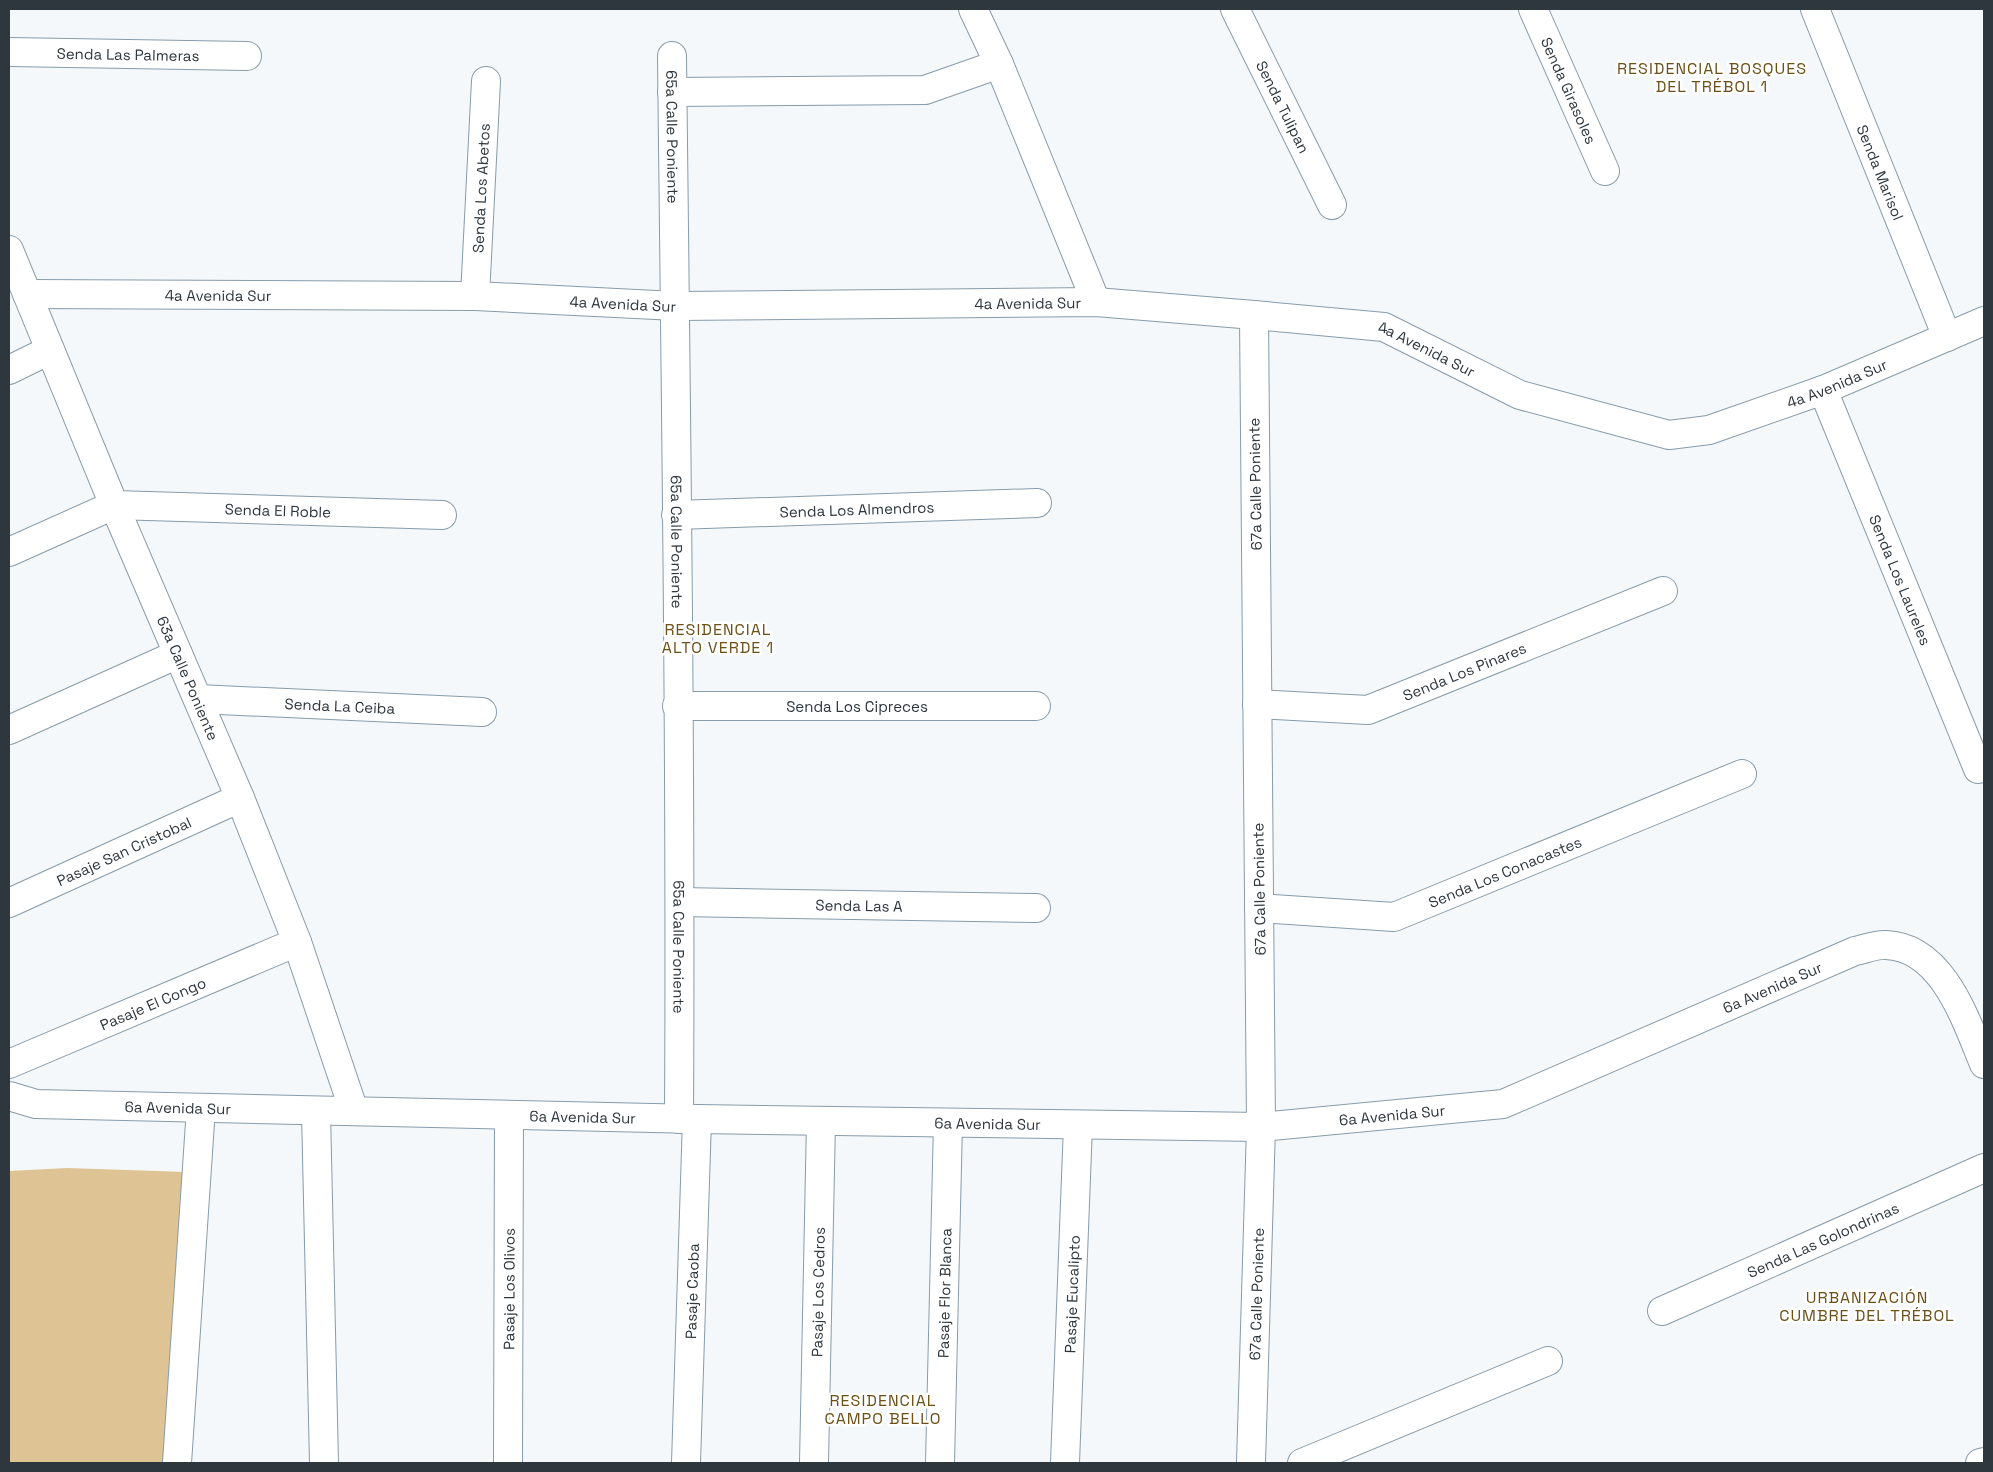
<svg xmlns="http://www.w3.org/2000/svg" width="1993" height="1472" viewBox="0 0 1993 1472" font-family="'Space Grotesk',sans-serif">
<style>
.forest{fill:#dec394}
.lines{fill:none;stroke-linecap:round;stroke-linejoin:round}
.minor-casing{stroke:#879baa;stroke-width:30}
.minor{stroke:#fff;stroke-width:28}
.labels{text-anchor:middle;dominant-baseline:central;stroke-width:5;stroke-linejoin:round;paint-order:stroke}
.street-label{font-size:15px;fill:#2e373d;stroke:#fff}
.neighbourhood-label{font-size:16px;letter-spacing:1px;fill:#6b5017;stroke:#fff}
</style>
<rect width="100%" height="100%" fill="#f4f8fb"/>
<!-- forest -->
<path class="forest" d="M67,1168L186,1172L176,1463H9V1171Z"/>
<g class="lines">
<defs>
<g id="minor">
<path d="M973,9L999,64L1096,302"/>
<path id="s1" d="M1235,9L1332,205"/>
<path id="s2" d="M1533,9L1605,171"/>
<path id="s3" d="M1815,9L1947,337"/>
<path id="s4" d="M9,52L247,56"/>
<path id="s5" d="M672,56C676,410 681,765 679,1119"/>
<path d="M672,92L925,90L999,64"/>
<path id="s6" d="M9,250L114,505L240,798L297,942L354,1111"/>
<path id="s7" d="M27,294L475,296L676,306L1096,302L1254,315L1384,327L1520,395L1669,435L1709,430L1823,390L1984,321"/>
<path id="s8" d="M475,296L486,81"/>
<path d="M9,370L50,350"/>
<path id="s9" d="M1823,390L1978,769"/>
<path id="s10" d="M676,515L1037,503"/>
<path id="s11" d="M9,552L114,505L442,515"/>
<path id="s12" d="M198,699L482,712"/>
<path id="s13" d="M1257,704L1368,710L1663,591"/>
<path id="s14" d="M677,706H1036"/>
<path d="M9,730L178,654"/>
<path id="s15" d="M680,902L1036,908"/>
<path id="s16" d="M9,903L240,798"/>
<path id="s17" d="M1259,908L1394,917L1742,774"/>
<path id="s18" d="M9,1064L297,942"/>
<path id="s19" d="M9,1096L36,1104L697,1119L1261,1127L1503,1104L1855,951C1865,949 1877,944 1886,945C1943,947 1966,1021 1984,1064"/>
<path d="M316,1112L324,1463"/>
<path id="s20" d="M1662,1311L1984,1168"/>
<path d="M177,1463L201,1108"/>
<path id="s21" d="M508,1463L509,1115"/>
<path id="s22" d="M686,1463L697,1119"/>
<path id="s23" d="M814,1463L821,1121"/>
<path id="s24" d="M940,1463L948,1123"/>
<path id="s25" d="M1065,1463L1078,1125"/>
<path id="s26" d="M1251,1463L1261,1127L1254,315"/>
<path d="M1302,1463L1548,1361"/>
<path d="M1980,1463L1984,1462"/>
</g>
</defs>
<!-- minor casing -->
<use href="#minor" class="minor-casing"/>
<!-- minor -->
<use href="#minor" class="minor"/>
</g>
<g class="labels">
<!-- street labels -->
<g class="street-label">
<text stroke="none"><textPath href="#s4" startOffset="119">Senda Las Palmeras</textPath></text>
<text stroke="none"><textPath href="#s2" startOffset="89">Senda Girasoles</textPath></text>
<text stroke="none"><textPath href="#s1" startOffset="109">Senda Tulipan</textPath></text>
<text stroke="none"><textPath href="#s5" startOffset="81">65a Calle Poniente</textPath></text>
<text stroke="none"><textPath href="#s3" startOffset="176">Senda Marisol</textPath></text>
<text stroke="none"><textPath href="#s8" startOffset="108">Senda Los Abetos</textPath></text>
<text stroke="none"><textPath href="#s7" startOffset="191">4a Avenida Sur</textPath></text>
<text stroke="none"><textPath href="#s7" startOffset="1001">4a Avenida Sur</textPath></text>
<text stroke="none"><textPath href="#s7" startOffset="596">4a Avenida Sur</textPath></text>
<text stroke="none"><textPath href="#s7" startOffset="1406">4a Avenida Sur</textPath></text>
<text stroke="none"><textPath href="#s7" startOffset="1841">4a Avenida Sur</textPath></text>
<text transform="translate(1255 484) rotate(-91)">67a Calle Poniente</text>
<text stroke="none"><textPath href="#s10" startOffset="181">Senda Los Almendros</textPath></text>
<text stroke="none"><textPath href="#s11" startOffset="279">Senda El Roble</textPath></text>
<text stroke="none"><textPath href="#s5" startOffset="486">65a Calle Poniente</textPath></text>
<text stroke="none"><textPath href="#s9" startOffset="205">Senda Los Laureles</textPath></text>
<text stroke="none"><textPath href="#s13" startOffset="215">Senda Los Pinares</textPath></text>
<text stroke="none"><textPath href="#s6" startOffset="464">63a Calle Poniente</textPath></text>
<text stroke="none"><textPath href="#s12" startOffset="142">Senda La Ceiba</textPath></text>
<text stroke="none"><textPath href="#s14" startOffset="180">Senda Los Cipreces</textPath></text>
<text stroke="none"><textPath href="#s16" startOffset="126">Pasaje San Cristobal</textPath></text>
<text stroke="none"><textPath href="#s17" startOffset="255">Senda Los Conacastes</textPath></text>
<text transform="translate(1259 889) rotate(-91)">67a Calle Poniente</text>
<text stroke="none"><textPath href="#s15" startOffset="179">Senda Las A</textPath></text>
<text stroke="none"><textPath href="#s5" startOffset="891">65a Calle Poniente</textPath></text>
<text stroke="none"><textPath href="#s19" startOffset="1790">6a Avenida Sur</textPath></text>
<text stroke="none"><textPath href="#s18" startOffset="156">Pasaje El Congo</textPath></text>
<text stroke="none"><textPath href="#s19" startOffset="170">6a Avenida Sur</textPath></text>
<text stroke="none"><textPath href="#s19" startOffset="1385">6a Avenida Sur</textPath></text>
<text stroke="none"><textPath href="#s19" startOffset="575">6a Avenida Sur</textPath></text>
<text stroke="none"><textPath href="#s19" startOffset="980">6a Avenida Sur</textPath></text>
<text stroke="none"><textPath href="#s20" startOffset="176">Senda Las Golondrinas</textPath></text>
<text stroke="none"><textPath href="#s21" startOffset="174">Pasaje Los Olivos</textPath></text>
<text stroke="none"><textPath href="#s22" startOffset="172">Pasaje Caoba</textPath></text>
<text stroke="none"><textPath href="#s23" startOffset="171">Pasaje Los Cedros</textPath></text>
<text stroke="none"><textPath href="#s24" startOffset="170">Pasaje Flor Blanca</textPath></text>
<text stroke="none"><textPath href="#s25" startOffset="169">Pasaje Eucalipto</textPath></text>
<text stroke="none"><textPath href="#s26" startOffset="169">67a Calle Poniente</textPath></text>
</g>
<!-- neighbourhood labels -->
<g class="neighbourhood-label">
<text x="1712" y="68">RESIDENCIAL BOSQUES<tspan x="1712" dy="18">DEL TRÉBOL 1</tspan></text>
<text x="718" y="629">RESIDENCIAL<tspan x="718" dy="18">ALTO VERDE 1</tspan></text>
<text x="1867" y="1297">URBANIZACIÓN<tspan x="1867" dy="18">CUMBRE DEL TRÉBOL</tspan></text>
<text x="883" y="1400">RESIDENCIAL<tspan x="883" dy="18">CAMPO BELLO</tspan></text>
</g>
</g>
<!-- border -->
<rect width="1993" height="1472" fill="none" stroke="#2e373d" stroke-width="20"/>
</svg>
